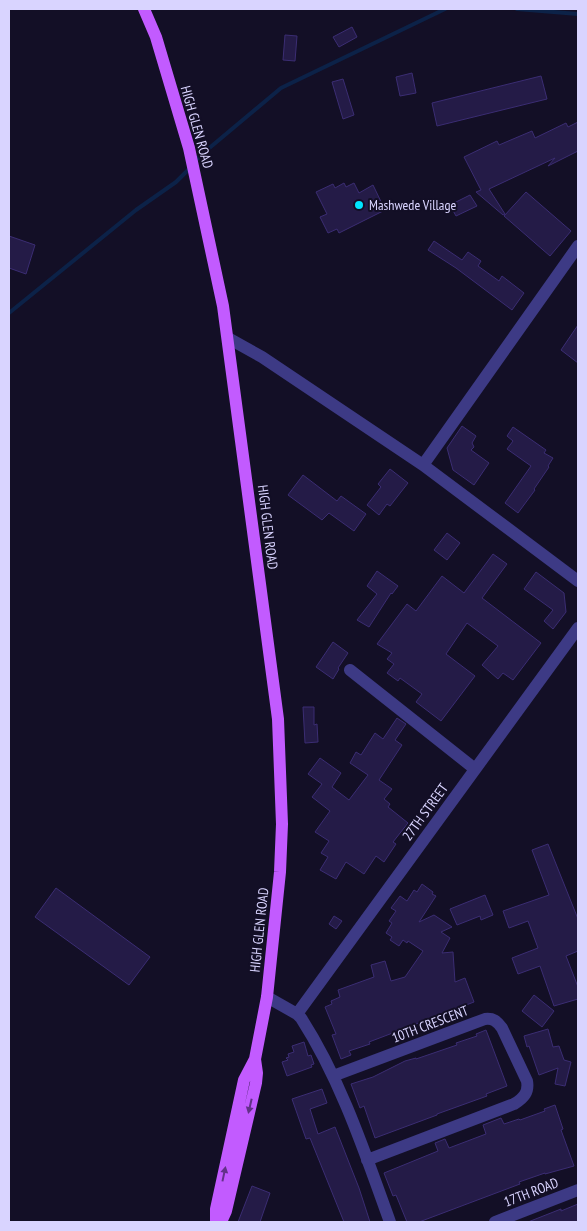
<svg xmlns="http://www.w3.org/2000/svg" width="587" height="1231" viewBox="0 0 587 1231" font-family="'PT Sans Narrow',sans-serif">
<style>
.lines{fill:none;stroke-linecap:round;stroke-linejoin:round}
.stream{stroke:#0c2248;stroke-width:4}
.building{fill:#241b47;stroke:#3b2d73}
.minor{stroke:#3d3a85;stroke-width:12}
.major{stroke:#c25bff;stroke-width:12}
.oneway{fill:#623188}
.poi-dot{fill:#00e5ff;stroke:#130f26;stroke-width:2}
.labels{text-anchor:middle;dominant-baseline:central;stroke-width:4;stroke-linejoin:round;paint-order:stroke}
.street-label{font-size:14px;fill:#d9d4ff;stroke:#130f26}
.poi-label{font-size:14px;fill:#d9d4ff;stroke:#130f26;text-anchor:start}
</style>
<rect width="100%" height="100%" fill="#130f26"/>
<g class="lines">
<!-- stream -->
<path class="stream" d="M517,9L578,14
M194,162L201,155L281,88L445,9
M9,313L136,210L176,182L190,168"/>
</g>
<!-- building -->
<path class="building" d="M352,27L357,37L339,47L333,37Z
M285,35L297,36L295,61L283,60Z
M412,73L416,93L400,96L396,77Z
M541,76L547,99L437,126L432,103Z
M343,79L354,115L343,119L332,82Z
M578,122V151L548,166L555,158L489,189L505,214L503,215L476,192L481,190L464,157L497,141L499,145L532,131L535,138L566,123L568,127Z
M344,183L346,187L354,183L359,193L373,185L385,210L339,233L337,229L328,233L320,217L327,214L316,192L333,184L335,188Z
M526,192L571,231L550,256L504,216Z
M470,195L477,206L456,216L450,205Z
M9,236L35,245L26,274L9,268Z
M434,241L462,260L468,252L481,261L478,266L499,281L502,276L524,293L512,310L456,268L428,250Z
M578,325V363L561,350Z
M462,426L476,436L472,443L474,447L471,450L489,463L474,485L453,470L447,448Z
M513,427L546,450L544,453L553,458L548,466L549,467L534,489L535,490L518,513L505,503L531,466L507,449L513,441L507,436Z
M390,469L408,483L390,506L387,504L379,515L367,505L381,487L378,484Z
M303,475L337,501L341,496L366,514L354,531L329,513L322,520L288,495Z
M447,533L460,543L447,560L434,550Z
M493,554L507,564L482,598L541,643L513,680L503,673L498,679L482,665L498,646L467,623L446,654L475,676L441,721L416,702L422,694L400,678L398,681L387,673L394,664L387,659L392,653L377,644L407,604L416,611L442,576L464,593Z
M377,571L398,586L392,594L391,593L369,627L357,620L377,594L367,586Z
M536,572L564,593L566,612L553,629L544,621L553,610L524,589Z
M333,642L348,653L338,668L339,669L333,679L316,667Z
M303,707H314V725L317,724L318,742L305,743Z
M397,718L406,724L395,740L402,745L379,780L392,789L384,799L390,804L388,807L408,823L393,842L396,844L384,862L376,856L364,874L346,862L336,879L320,870L328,857L321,853L329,841L315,832L330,811L312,797L322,784L308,774L320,758L341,773L332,787L349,800L368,775L350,763L356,752L361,755L375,733L383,739Z
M548,844L578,919V951L566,956L578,987V999L554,1006L540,966L518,974L512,958L538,948L528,921L509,928L503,911L549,895L532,850Z
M422,884L433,892L432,894L436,896L419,922L434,915L452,927L441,932L450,938L442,953L453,952L455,982L465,978L474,1002L369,1042L370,1044L349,1051L351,1055L341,1059L332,1035L336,1034L325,1007L332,1004L331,1001L340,997L338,990L374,977L371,965L385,961L391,981L405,977L423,951L408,941L407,943L403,940L399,946L390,940L392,937L386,933L392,923L389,921L396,911L391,908L400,896L407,901L414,890L417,892Z
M56,888L150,957L129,985L35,917Z
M485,895L493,915L481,920L480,916L457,925L450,909Z
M334,916L342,921L336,929L329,924Z
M534,995L554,1011L542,1027L522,1011Z
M548,1029L553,1047L559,1046L564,1060L571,1062L565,1086L555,1084L558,1068L539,1075L529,1046L527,1047L524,1036Z
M486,1030L507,1086L486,1094L487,1096L437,1114V1115L375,1138L364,1106L360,1108L351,1084L373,1077L405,1061L416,1058V1059L457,1045L456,1043L477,1036L476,1034Z
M304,1042L308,1056L311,1055L314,1064L311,1065L312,1067L287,1076L282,1062L288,1060L286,1058L289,1057L288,1054L294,1052L292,1046Z
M322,1089L327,1103L310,1109L318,1134L335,1127L359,1188L370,1222H344L310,1138L306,1139L292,1099Z
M555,1105L563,1129L561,1130L574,1166L545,1174V1173L519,1182L520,1184L419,1222H407L396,1195L393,1196L384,1173L438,1151L435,1143L445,1139L449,1148L486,1134L483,1125L501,1118L504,1124L519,1119L520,1120L545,1111L544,1109Z
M252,1186L270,1193L260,1222H238Z
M578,1204V1222H528L561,1209V1211Z"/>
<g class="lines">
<!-- minor -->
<path class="minor" d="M228,338L262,357L423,465L578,581
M423,465L578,246
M350,670L475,769
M267,997L297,1014L301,1018C341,1080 365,1153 390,1222
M297,1014L578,628
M333,1076L485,1019C493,1018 497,1021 502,1028L527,1081C529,1092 524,1098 514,1104L367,1160
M495,1222L578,1190"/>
<!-- major -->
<path class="major" d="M144,9L156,37L189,148L223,306L278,719L282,824L280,872L267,997L255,1059L244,1080L216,1209V1222
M221,1222L226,1211L256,1083L257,1073L255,1059"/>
</g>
<!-- one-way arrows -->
<defs><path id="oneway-solid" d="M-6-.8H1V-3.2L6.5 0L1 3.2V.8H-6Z" transform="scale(1.25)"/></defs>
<g class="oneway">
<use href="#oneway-solid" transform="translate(250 1106) rotate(103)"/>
<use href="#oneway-solid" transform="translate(224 1174) rotate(-78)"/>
</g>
<!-- markers -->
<circle class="poi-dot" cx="359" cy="205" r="5"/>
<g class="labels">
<!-- street labels -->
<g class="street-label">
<text transform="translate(197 127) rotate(74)">HIGH GLEN ROAD</text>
<text transform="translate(268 527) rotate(83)">HIGH GLEN ROAD</text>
<text transform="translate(425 812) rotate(-54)">27TH STREET</text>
<text transform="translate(259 930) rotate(-84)">HIGH GLEN ROAD</text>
<text transform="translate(430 1024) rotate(-21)">10TH CRESCENT</text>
<text transform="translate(531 1192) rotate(-21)">17TH ROAD</text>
</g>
<!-- poi labels -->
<g class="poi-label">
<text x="369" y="205">Mashwede Village</text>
</g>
</g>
<!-- border -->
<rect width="587" height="1231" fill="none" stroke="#d9d4ff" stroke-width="20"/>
</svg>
